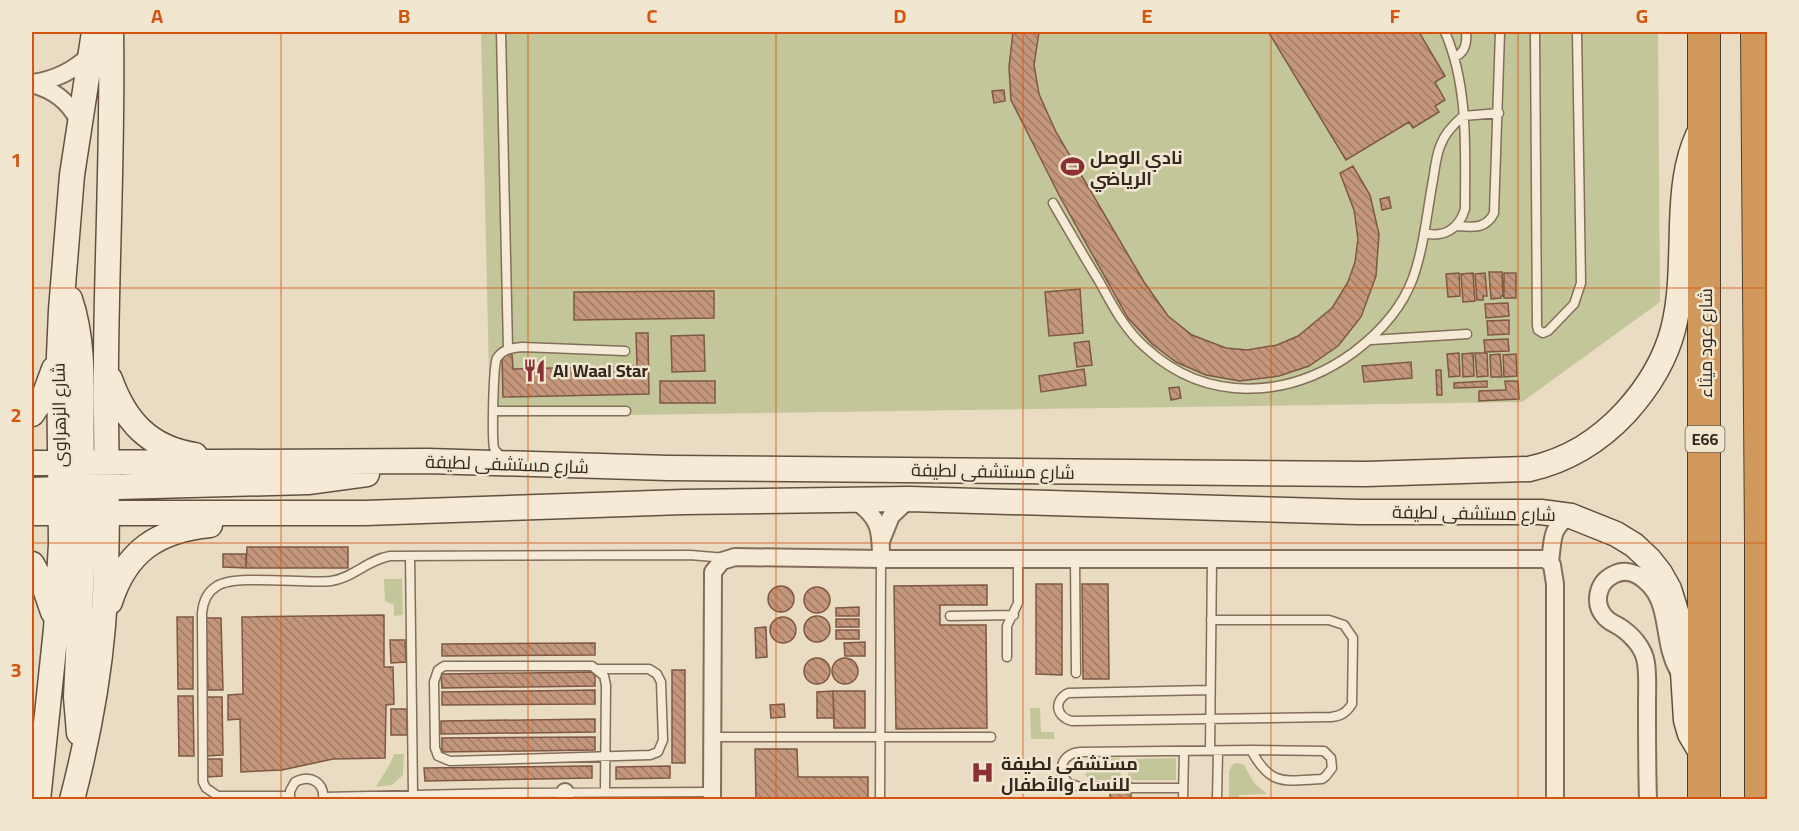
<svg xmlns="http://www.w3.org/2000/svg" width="1799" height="831" viewBox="0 0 1799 831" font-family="Georgia,Cairo,serif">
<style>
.green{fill:#c3c698}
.building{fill:url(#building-back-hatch);stroke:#7e5844;stroke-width:1.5}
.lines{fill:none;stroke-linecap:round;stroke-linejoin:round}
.lane-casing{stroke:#826e5b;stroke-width:11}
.street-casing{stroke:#826e5b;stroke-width:20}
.secondary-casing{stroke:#63503f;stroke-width:27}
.highway-casing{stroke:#503d2f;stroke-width:34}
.lane{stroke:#f5ead5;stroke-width:8}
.street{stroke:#f5ead5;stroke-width:16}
.secondary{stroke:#f5ead5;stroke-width:24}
.highway{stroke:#d1985b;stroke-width:32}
.grid{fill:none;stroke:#d6540e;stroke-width:1.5;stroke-opacity:0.55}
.labels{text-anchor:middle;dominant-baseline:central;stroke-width:5;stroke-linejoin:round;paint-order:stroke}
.shield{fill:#f1e7d1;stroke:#6c6154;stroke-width:1.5}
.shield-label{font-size:16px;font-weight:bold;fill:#33271e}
.poi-label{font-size:18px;font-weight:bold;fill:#33271e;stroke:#f1e7d1;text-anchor:start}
.street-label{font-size:18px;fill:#33271e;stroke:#f1e7d1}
.neatline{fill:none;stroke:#d6540e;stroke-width:2}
.grid-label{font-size:20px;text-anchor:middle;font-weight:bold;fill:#d6540e}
</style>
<defs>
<pattern id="building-back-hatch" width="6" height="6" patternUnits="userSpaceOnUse" patternTransform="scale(1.5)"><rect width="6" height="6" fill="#c4977c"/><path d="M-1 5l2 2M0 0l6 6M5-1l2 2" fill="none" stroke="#a07b65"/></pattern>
</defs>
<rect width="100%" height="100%" fill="#e9dcc3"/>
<!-- green -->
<path class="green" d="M481,32H1658L1660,302L1522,402L490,417Z
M384,579H402L403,615L394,616V605L385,601Z
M1030,708H1040L1041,732H1054V739H1031Z
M394,754H404L403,775L392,785L376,787L390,764Z
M1120,758L1121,780H1092L1086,776L1085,765L1091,760Z
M1176,758V780H1128V759Z
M1237,763L1244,765L1254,783L1267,794L1239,795V799H1229V771L1233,764Z"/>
<!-- building -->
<path class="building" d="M1013,32H1039L1034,65L1039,94L1056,132L1144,282L1168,316L1192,335L1226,348L1247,350L1277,345L1298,336L1332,308L1348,282L1355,262L1358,239L1354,210L1340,173L1353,166L1370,195L1379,234L1376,276L1361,317L1338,346L1309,366L1279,376L1240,381L1206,375L1176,362L1152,344L1128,318L1059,195L1011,100L1009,67Z
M1271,32H1419L1445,76L1435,82L1445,100L1435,106L1439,112L1413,128L1409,122L1346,160L1269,33Z
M1004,90L1005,101L994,103L992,91Z
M1389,197L1391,208L1382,210L1380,199Z
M1489,272H1502L1503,296H1501V298L1491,299Z
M1459,273L1460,296L1448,297L1446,274Z
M1473,273L1475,301L1463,302L1461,274Z
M1485,273L1487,296H1483V300H1477L1475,274Z
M1504,273H1516V298H1504Z
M1080,289L1083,333L1049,336L1045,292Z
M714,291V318L574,320V292Z
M1508,303L1509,316L1486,318L1485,304Z
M1509,320V334L1488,335L1487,321Z
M636,333H648L649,394L503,397L502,354H512L513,369L637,366Z
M704,335L705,371L672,372L671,336Z
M1508,339L1509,351L1485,352L1484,340Z
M1089,341L1092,365L1077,367L1074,343Z
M1459,353L1460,376L1449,377L1447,354Z
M1473,353L1474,376L1463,377L1462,354Z
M1475,353H1487L1488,376L1477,377Z
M1500,354L1502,377H1491L1490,355Z
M1516,354L1517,376L1504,377L1503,355Z
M1411,362L1412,378L1364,382L1362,366Z
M1084,369L1086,385L1041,392L1039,376Z
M1436,370H1441L1442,395H1437Z
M660,381H715V403H660Z
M1487,381V387L1454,388V383Z
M1505,381H1518L1519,399L1479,401V391L1506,390Z
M1179,387L1181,398L1171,400L1169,388Z
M247,547H348V568H246Z
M223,554H246V568L223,567Z
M1036,584H1062V675L1036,674Z
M1082,584H1108L1109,679H1083Z
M987,585V605H940V625H986L987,728L896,729L894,586Z
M768 599a13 13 0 1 1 26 0a13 13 0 1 1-26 0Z
M804 600a13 13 0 1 1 26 0a13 13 0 1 1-26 0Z
M859,607V616H836V608Z
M384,615V667H393L394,704L386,705L385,758L333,759L282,770L241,772L240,719L228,720V695L243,694L242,617Z
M804 629a13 13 0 1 1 26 0a13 13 0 1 1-26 0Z
M177,617H193V689H178Z
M770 630a13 13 0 1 1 26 0a13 13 0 1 1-26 0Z
M206,618H221L223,690H208Z
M836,619H859V627H836Z
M766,627L767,657L756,658L755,628Z
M836,630H859V639H836Z
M390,640H405L406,662L391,663Z
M865,642V656H845L844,643Z
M595,643V655L442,656V644Z
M804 671a13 13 0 1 1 26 0a13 13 0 1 1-26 0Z
M832 671a13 13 0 1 1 26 0a13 13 0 1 1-26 0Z
M672,670H685V763H672Z
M595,672V686L442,688L441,674Z
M595,690V704L442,705V692Z
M833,691H865V728H834Z
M833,691L834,718H817V692Z
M178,696H193L194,756H179Z
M206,697H222L223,755L207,756Z
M784,704L785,717L771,718L770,705Z
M391,709H407V735H391Z
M595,719V732L441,734V721Z
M595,737V750L442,752V738Z
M755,749H797L798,777H868V800H756Z
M207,759H222V776L207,777Z
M592,766V778L425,781L424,768Z
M670,766V778L616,779V767Z
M1110,782H1131V800H1110Z"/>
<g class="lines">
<defs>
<path id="lane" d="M501,32L508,349
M1535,32L1537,326L1538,330L1543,333L1548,331L1574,304L1581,283L1577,32
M1455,57C1466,52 1467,42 1466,32
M1053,203C1068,229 1083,255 1099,281C1112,305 1125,330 1146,348C1207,404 1290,399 1354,352C1379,333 1402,308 1413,278C1424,247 1427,212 1433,180C1435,168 1436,155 1441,144C1445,133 1454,124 1463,116L1499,113
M1456,226C1471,227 1486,230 1494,213L1500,32
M1424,233C1444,238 1459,229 1465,209C1465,150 1469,87 1445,32
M1371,340L1467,334
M494,411H626
M503,459C501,456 496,452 494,448C492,439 493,365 497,358C503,349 512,348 522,347L625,351
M410,556L413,795
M1075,559L1076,673
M950,616L1014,615
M1007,657V626L1018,603V559
M598,669H649L657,674L661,682L663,740L658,752L650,755L450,761L438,756L435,748L434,682L438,670L444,666H592L604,676L606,685L605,792
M1210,690L1068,693C1053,701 1056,717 1072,721L1331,717C1341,716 1346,713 1352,704L1353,638L1344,625L1329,620H1211
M712,737H991
M1251,750L1324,751L1331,758L1332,768L1326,776L1322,779C1284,781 1271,787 1251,750Z
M1210,751L1212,558
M1110,787H1080L1068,783L1061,773C1061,760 1068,753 1080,752L1251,750
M1131,788H1183
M290,796H218L206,788L203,782L202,613C203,602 207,592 217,586C236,574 305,584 331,581C353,578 367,560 390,556L690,555L726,558
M324,797L506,793L712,792
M290,799V791L295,782C310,774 325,782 323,800
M880,800L881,559
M1183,800L1184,751
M1217,800L1218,751"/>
<path id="street" d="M32,83C56,80 74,71 91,54
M32,84C54,90 68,101 79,121
M854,500C880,517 881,530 881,559
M881,541L891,516L909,499
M1550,562C1553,542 1550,526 1571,516
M565,800V792
M712,800L713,572L722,561L735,557L881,559H1546L1552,565L1555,584V800
M1648,800C1647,768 1647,736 1647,704C1647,691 1648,676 1646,663C1644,648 1632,635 1620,627C1615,624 1609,622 1605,617C1593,604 1597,583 1613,575C1635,563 1657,588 1662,608C1668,629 1667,650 1678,670"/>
<path id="secondary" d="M70,299C89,355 78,420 83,479
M110,379C125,421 149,448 195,455
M32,414L44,396L54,369
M32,463L428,461L668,468L1366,474L1529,469C1569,460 1599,441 1626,412C1682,350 1680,303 1682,225C1683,194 1685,164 1698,135
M32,490L60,489L74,486
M91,495L116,487L308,482L367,474
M79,499L84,524L76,697L79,733
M32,513H365L683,502L909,499L1359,512H1541L1571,516L1616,534L1634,545L1649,559L1660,573L1669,589L1680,624L1686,720L1690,734L1703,756
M32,564L44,586L53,612
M110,602C126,551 158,530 210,525
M38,800L56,629L61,544L59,356L61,310L72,175L94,32
M72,800C87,742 98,685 103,626C110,537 105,447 106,358C107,249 113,140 111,32"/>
<path id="highway" d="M1704,32V800
M1757,32L1761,540V800"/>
</defs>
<!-- lane casing -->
<use href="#lane" class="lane-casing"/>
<!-- street casing -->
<use href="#street" class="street-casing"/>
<!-- secondary casing -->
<use href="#secondary" class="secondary-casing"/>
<!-- highway casing -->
<use href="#highway" class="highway-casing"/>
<!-- lane -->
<use href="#lane" class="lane"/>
<!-- street -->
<use href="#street" class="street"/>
<!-- secondary -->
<use href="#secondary" class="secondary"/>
<!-- highway -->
<use href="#highway" class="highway"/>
</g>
<!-- grid -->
<path class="grid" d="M281,32V800M528,32V800M776,32V800M1023,32V800M1271,32V800M1518,32V800M32,288H1768M32,543H1768"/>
<!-- icons -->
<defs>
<symbol id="stadium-bare" viewBox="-9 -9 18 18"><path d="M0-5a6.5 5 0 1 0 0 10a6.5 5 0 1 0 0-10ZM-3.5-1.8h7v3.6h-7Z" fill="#8b3135" stroke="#f1e7d1" stroke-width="2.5" paint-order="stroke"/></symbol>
<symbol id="restaurant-bare" viewBox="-9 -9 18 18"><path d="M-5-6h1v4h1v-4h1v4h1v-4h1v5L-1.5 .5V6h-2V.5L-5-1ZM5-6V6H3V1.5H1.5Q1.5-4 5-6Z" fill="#8b3135" stroke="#f1e7d1" stroke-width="2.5" paint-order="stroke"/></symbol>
<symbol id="hospital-bare" viewBox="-9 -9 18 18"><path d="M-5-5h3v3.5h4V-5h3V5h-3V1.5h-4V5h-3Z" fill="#8b3135" stroke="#f1e7d1" stroke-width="2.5" paint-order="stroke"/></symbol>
</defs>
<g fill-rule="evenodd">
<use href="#stadium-bare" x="1056" y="150" width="33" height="33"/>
<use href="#restaurant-bare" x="518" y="354" width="33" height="33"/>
<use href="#hospital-bare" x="966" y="756" width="33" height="33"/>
</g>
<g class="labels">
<!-- shield labels -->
<rect class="shield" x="1685.5" y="426" width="39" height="26" rx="4.5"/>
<g class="shield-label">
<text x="1705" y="439">E66</text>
</g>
<!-- poi labels -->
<g class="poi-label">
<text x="1090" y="157">نادي الوصل<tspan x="1090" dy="21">الرياضي</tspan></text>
<text x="553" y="370">Al Waal Star</text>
<text x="1001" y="763">مستشفى لطيفة<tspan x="1001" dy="21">للنساء والأطفال</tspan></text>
</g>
<!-- street labels -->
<g class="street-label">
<text transform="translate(1705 343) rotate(-90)">شارع عود ميثاء</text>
<text transform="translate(59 415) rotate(-91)">شارع الزهراوى</text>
<text transform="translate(507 464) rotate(2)">شارع مستشفى لطيفة</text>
<text transform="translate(993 471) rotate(1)">شارع مستشفى لطيفة</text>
<text transform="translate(1474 513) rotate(1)">شارع مستشفى لطيفة</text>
</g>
</g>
<!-- border -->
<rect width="1799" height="831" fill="none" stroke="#f1e7d1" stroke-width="66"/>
<rect x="33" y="33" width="1733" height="765" class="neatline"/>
<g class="grid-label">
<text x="157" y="23">A</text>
<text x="404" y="23">B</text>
<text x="652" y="23">C</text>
<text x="900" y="23">D</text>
<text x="1147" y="23">E</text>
<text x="1395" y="23">F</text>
<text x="1642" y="23">G</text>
<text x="16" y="167">1</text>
<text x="16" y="422">2</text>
<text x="16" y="677">3</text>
</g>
</svg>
